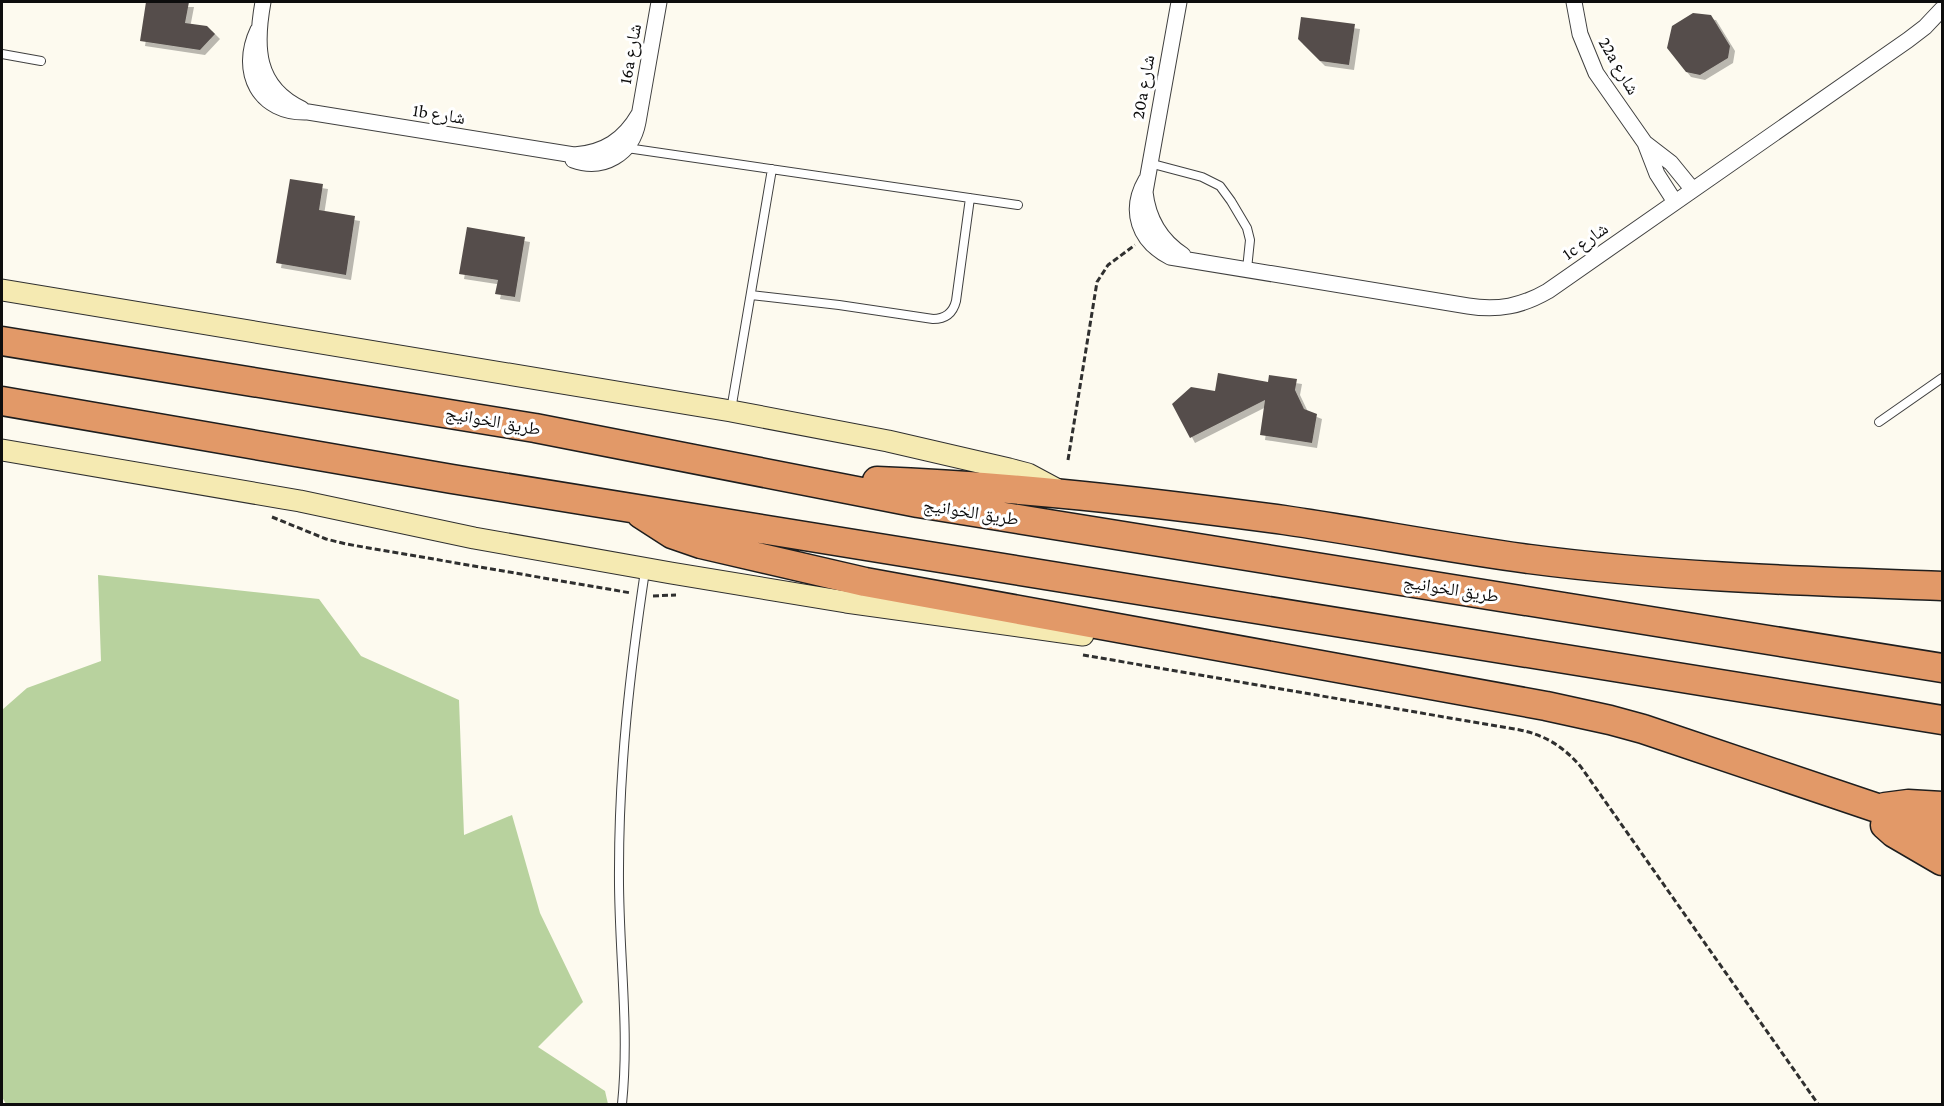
<svg xmlns="http://www.w3.org/2000/svg" width="1944" height="1106" viewBox="0 0 1944 1106" font-family="'Crimson Pro','Noto Naskh Arabic',serif">
<style>
.forest{fill:#b8d29e}
.building{fill:#554e4b;filter:url(#shadow)}
.lines{fill:none;stroke-linecap:round;stroke-linejoin:round}
.lane-casing{stroke:#404040;stroke-width:10}
.street-casing{stroke:#404040;stroke-width:17}
.secondary-casing{stroke:#2f2f2f;stroke-width:23}
.highway-casing{stroke:#1e1e1e;stroke-width:31}
.path{stroke:#2f2f2f;stroke-width:3;stroke-dasharray:6 3;stroke-linecap:butt}
.lane{stroke:#fff;stroke-width:8}
.street{stroke:#fff;stroke-width:15}
.secondary{stroke:#f5eab2;stroke-width:21}
.highway{stroke:#e29968;stroke-width:28}
.labels{text-anchor:middle;dominant-baseline:central;stroke-width:6;stroke-linejoin:round;paint-order:stroke}
.street-label{font-size:18px;fill:#0d0d0d;stroke:#fff}
</style>
<defs>
<filter id="shadow"><feDropShadow dx="5" dy="5" stdDeviation="0" flood-color="#0004"/></filter>
</defs>
<rect width="100%" height="100%" fill="#fdfaef"/>
<!-- forest -->
<path class="forest" d="M98,575L319,599L361,656L459,700L464,835L512,815L540,913L583,1002L538,1047L605,1091L608,1104H6L2,1097V710L27,688L101,661Z"/>
<!-- building -->
<path class="building" d="M146,2H189L185,23L207,26L215,34L200,50L140,41Z
M1693,13L1711,15L1730,46L1728,58L1700,75L1686,72L1667,48L1672,26Z
M1301,17L1355,24L1349,65L1320,61L1298,39Z
M290,179L323,184L319,210L355,216L346,275L276,263Z
M467,227L525,237L515,297L495,294L498,280L459,274Z
M1218,373L1268,382L1269,375L1297,379L1295,390L1304,409L1317,414L1312,443L1260,435L1265,400L1190,438L1172,404L1191,387L1215,391Z"/>
<g class="lines">
<defs>
<path id="lane" d="M2,54L41,61
M627,148L1018,205
M1149,163L1202,177L1220,186L1231,201L1247,228L1250,240L1247,269
M751,295L839,305L933,319C945,319 953,313 956,301L970,198
M731,410L772,169
M1879,422L1942,378
M622,1104C630,1026 618,947 619,869C619,767 630,671 645,571"/>
<path id="street" d="M263,2C255,46 255,87 302,109
M1179,2L1145,192C1148,219 1160,240 1183,255
M1574,2L1580,34L1596,73L1645,143L1657,174L1675,202
M258,30C238,72 259,114 308,112L574,155C604,153 624,140 639,114
M1645,143L1671,163L1693,190
M573,160C603,171 632,154 638,122L659,2
M1146,180C1128,211 1139,241 1170,257L1468,306C1498,311 1522,306 1548,291L1908,40L1925,27L1942,9"/>
<path id="secondary" d="M2,290L731,411L888,441L1009,469L1028,474L1056,489
M2,450L300,501L474,538L671,573L846,602L1083,635"/>
<path id="highway" d="M2,341L535,428L918,503L1942,668
M2,401L452,479L1942,720
M877,481C1013,486 1149,502 1284,520C1366,532 1447,548 1529,559C1666,577 1804,581 1942,586
M641,514L672,534L701,544L865,582L1546,706L1610,720L1643,729L1880,809L1942,833
M1885,807L1908,804L1942,806
M1885,825L1894,833L1942,861"/>
</defs>
<!-- lane casing -->
<use href="#lane" class="lane-casing"/>
<!-- street casing -->
<use href="#street" class="street-casing"/>
<!-- secondary casing -->
<use href="#secondary" class="secondary-casing"/>
<!-- highway casing -->
<use href="#highway" class="highway-casing"/>
<!-- path -->
<path class="path" d="M1068,460L1097,282L1108,265L1135,245
M272,517L326,539L346,544L631,593
M653,596L676,595
M1083,655L1520,730C1545,735 1564,747 1581,767L1818,1104"/>
<!-- lane -->
<use href="#lane" class="lane"/>
<!-- street -->
<use href="#street" class="street"/>
<!-- secondary -->
<use href="#secondary" class="secondary"/>
<!-- highway -->
<use href="#highway" class="highway"/>
</g>
<g class="labels">
<!-- street labels -->
<g class="street-label">
<text transform="translate(630 54) rotate(-80)">16a شارع</text>
<text transform="translate(1619 66) rotate(60)">22a شارع</text>
<text transform="translate(1143 87) rotate(-80)">20a شارع</text>
<text transform="translate(439 114) rotate(9)">1b شارع</text>
<text transform="translate(1585 241) rotate(-35)">1c شارع</text>
<text transform="translate(493 421) rotate(10)">طريق الخوانيج</text>
<text transform="translate(971 512) rotate(9)">طريق الخوانيج</text>
<text transform="translate(1451 589) rotate(9)">طريق الخوانيج</text>
</g>
</g>
<!-- border -->
<rect width="1944" height="1106" fill="none" stroke="#0d0d0d" stroke-width="6"/>
</svg>
